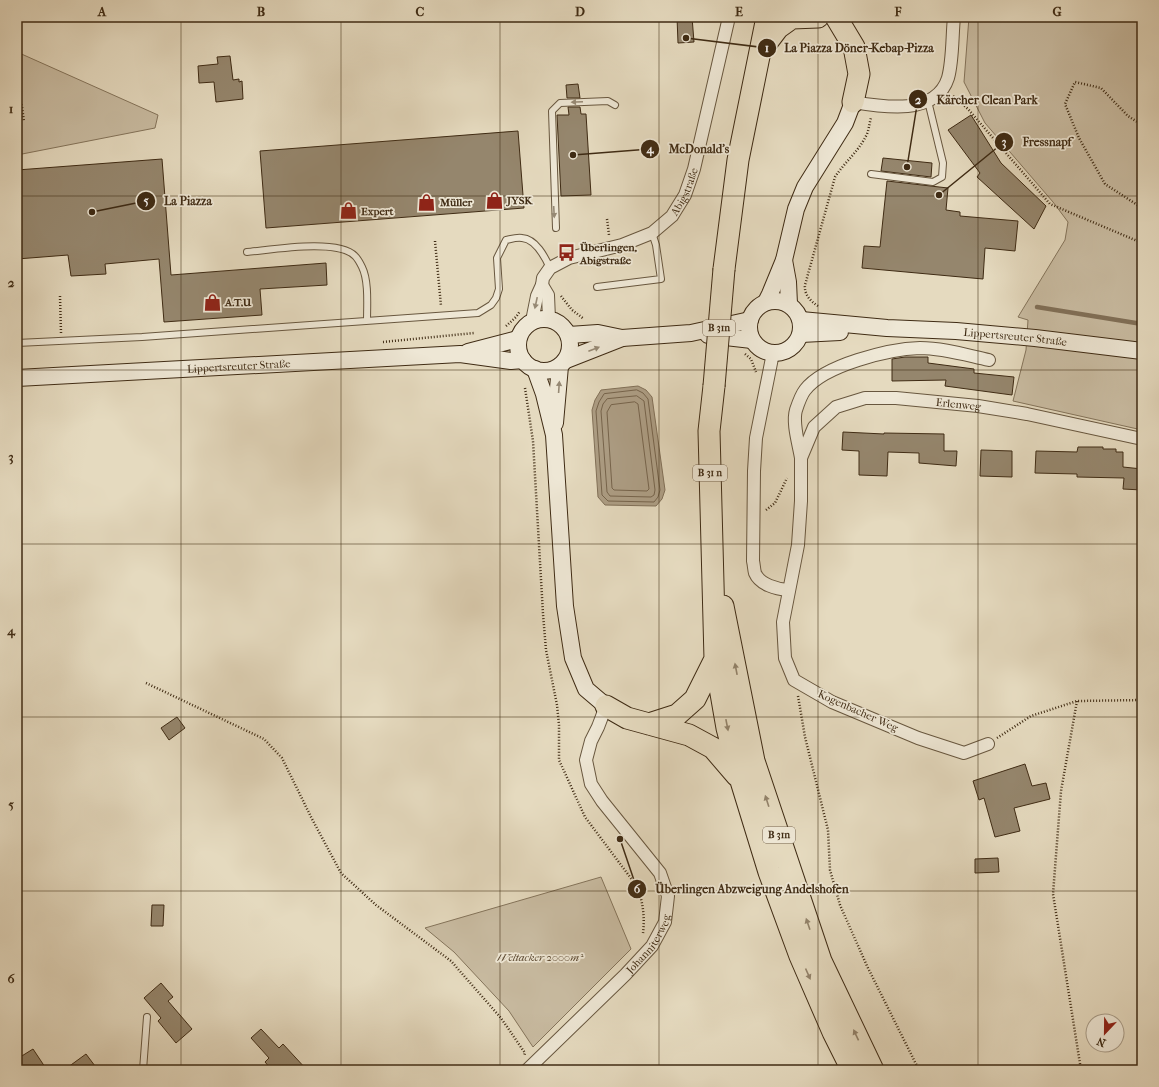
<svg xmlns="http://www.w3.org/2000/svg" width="1159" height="1087" viewBox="0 0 1159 1087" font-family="'IM FELL French Canon',serif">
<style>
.green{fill:#c9bca2;stroke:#84745b}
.water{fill:#ad9e85;stroke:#817058}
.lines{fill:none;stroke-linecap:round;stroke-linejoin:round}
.shore{stroke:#76644c;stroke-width:1}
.stream{stroke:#817058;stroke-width:4.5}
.building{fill:#95866d;stroke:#3f2b14}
.lane-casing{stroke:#68573f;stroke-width:8}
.street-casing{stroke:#68573f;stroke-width:14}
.secondary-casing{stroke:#3f2b14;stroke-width:18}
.highway-casing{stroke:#3f2b14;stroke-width:23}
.path{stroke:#3f2b14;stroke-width:2.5;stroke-dasharray:1 2;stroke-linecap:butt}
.lane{stroke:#eee7d5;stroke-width:6}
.street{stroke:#eee7d5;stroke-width:12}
.secondary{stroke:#eee7d5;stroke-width:16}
.highway{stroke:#e5dabf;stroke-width:21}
.highway-bridge-casing{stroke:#3f2b14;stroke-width:23;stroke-linecap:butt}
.highway-bridge{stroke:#e5dabf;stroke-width:21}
.oneway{fill:#968974}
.oneway2{fill:#92826a}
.grid{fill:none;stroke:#3f2b14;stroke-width:1;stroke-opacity:0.55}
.labels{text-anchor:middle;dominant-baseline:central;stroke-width:3.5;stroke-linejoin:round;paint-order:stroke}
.shield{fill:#eee7d5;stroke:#74634e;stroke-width:1}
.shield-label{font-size:10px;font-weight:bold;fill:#3f2b14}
.street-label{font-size:11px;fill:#3f2b14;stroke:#eee7d5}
.poi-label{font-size:11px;font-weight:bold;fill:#3f2b14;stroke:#eee7d5;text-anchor:start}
.park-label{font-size:11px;font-style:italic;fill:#5b4830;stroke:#eee7d5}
.leader{fill:none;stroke:#3f2b14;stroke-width:1.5}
.callout-dot{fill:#3f2b14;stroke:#eee7d5;stroke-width:1.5}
.mark-label{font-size:12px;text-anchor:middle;font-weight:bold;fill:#fff}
.callout-label{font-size:12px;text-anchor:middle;font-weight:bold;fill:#3f2b14;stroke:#eee7d5;stroke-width:3.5;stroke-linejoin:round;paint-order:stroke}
.neatline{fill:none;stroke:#3f2b14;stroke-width:1.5}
.grid-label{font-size:13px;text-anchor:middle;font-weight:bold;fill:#3f2b14}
</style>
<rect width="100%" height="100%" fill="#e5dabf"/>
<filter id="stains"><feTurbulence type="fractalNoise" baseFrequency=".005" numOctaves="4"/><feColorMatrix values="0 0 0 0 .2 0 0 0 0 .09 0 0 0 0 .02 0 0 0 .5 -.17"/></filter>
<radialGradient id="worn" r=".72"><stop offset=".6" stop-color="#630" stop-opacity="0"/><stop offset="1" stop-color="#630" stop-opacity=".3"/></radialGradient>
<!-- green -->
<path class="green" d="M969,17H1142V430L1013,401L1026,350L1028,320L1018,317L1065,240L1068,222L1053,202L985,123L964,82Z
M17,52L158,115L155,128L17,155Z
M601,877L631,949L533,1047L509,1011L454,952L425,928Z"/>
<!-- water -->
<path class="water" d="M638,386L646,390L652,397L665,490L662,499L656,506L605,505L598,497L592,410L595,400L601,390Z"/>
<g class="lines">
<!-- shore -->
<path class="shore" d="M637,390L643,393L648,399L660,490L658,497L654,502L608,501L602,495L596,411L599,402L604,394Z
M637,396L644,401L655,490L654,495L651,497L610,496L607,492L601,411L603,404L607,399Z
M635,402L638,404L649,489L647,491L614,490L612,488L607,412L611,405Z"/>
<!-- stream -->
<path class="stream" d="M1037,307L1142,324"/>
</g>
<!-- building -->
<path class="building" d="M677,17H692L694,42L678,43Z
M230,56L233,80L239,79V82L242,81L243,99L216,102L214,82L199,83L198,66L218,64L217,57Z
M578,84L580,98H567L566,85Z
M568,107H580L581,114H586L591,195L561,196L557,115H569Z
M971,115L1001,163L1046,206L1034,229L977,177L980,173L948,130Z
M518,131L524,208L266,228L260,151Z
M883,158L932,163L931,177L881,171Z
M162,159L171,275L326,263L327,285L260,289L262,315L164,322L159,259L105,264L106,274L71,276L68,255L17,259V170Z
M887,181L948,188L946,210L960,212V216L1018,221L1015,251L985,248L983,279L862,268L864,246L880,247Z
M905,357H928V363L974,369V373L1014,377L1012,395L945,386L946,380L892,381V359Z
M843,432L884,434V433L944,434V451H957L956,466L919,463V453L888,452L887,476L859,475V451L842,450Z
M1078,447H1103V449H1116V452H1123V467L1142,469V490L1123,489L1124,478L1077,477V474L1035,473L1036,451L1077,452Z
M981,450L1012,451V477L980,476Z
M177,717L185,728L169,740L161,728Z
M1025,764L1032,786L1046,783L1050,799L1014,808L1020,831L995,837L984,798L979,800L973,781Z
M998,858L999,872L975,873V859Z
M152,905H164L163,926H151Z
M161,983L173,997L168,1001L192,1029L176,1043L158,1021L161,1018L144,998Z
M261,1029L279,1048L283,1044L307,1070H272L265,1062L269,1058L251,1038Z
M33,1049L47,1070H17V1059Z
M86,1054L98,1070H64Z"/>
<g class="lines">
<defs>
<path id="lane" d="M871,174L933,182L942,177L943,163L928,101
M556,228L552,111L560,103L608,101L615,105
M247,252C270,250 338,238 355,256C358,259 360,263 362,267C369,281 367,306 367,321
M597,287L661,279L656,245L652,233
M17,343L142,337L478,313L491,305L496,298L499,289L497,258L506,240C511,239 517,237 522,238C536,239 545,257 550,268
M143,1070L147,1017"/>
<g id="street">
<path d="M853,102C883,107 936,116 948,78C953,60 952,36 954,17"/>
<path d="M542,285L548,295L549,319"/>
<path id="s1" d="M532,321L537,296L542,285L543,278L550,268L569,258L622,245L652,233L672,216L685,195L694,169L729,17"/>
<path d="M773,353L756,438L754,471L753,561C754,565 754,570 755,573C760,585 777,589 788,590"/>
<path d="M801,458C799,445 792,423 796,410C798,404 801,395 805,390C824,365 889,349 920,348C943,348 966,355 989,360"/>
<path id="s2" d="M988,744L964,753L918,738L832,702L794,680L785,658L783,622L798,545L801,501V458L814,427L836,407L865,398H896L978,406L1027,414L1142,439"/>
<path id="s3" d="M527,1070L625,975L652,946L665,922L668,896L660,873L602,801L591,784L586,760L591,741L598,727L606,706"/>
</g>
<g id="secondary">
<path d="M784,260L788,282L789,304"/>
<circle cx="775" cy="327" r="26"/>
<path d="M766,302L770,294L784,260L796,209L805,187L845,123L853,102"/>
<circle cx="544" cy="345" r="26"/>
<path id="s4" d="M801,320L887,328L956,331L1035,338L1142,351"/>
<path d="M801,334L840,332"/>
<path d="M569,335L598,333L622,338L691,333L750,320"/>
<path d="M708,335L752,340"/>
<path d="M468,352L518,339"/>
<path d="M566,360L622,338"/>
<path d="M535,369L544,394L554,435L565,606L573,658L586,689L606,706"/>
<path id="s5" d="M17,378L460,354L511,361L523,360"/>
<path d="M555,423L560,366"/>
</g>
<path id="highway" d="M836,17L854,47L859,74L853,102
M762,49L778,28L792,18L818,17
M724,269L738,160L767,17
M714,386L709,431L715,659L727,728L741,781L769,872L800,956L833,1032L852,1070
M723,606L754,761L821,961L873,1070
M606,706L627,718L689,735L713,748L737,776
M649,724L677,715L695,699L715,659"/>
</defs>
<!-- lane casing -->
<use href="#lane" class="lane-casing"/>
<!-- street casing -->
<use href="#street" class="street-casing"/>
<!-- secondary casing -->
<use href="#secondary" class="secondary-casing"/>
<!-- highway casing -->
<use href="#highway" class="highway-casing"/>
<!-- path -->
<path class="path" d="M17,90L22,107L24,122
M953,96L968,109L1050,204L1142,243
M1142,125L1128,116L1101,88L1075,82L1065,104L1079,138L1105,184L1142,208
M607,219L609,235
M435,241L441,306
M60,296L61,333
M561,296L572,310L584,319
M818,306C810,301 804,294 805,285L835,177C844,163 858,152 866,136C869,131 869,124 871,118
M506,326L516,317L520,311
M383,342L474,333
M745,354L751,359L756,372
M525,388L533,441L543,614L546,650L557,705L559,725V760L585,817L636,885C643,899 645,918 643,933
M766,510L775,503L787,478
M146,683L264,739L282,758L312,819L341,873L376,905L451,961L501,1018L525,1053L524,1056
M798,696L805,737L828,830L830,870L840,905L867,966L919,1070
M1077,701L1061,791L1053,894L1081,1070
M997,738L1031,716L1077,701L1142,700"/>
<!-- lane -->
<use href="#lane" class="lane"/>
<!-- street -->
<use href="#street" class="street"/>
<!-- secondary -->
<use href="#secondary" class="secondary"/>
<!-- highway -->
<use href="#highway" class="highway"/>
<defs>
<path id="highway-bridge" d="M714,386L724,269"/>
</defs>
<!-- highway-bridge casing -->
<use href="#highway-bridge" class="highway-bridge-casing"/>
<!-- highway-bridge -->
<use href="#highway-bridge" class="highway-bridge"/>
</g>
<!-- one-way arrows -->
<defs><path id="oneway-solid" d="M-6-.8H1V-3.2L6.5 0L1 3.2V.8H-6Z"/></defs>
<g class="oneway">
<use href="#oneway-solid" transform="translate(577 102) rotate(177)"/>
<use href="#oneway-solid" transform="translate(554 212) rotate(87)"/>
<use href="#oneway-solid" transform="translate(536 303) rotate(102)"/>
<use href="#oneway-solid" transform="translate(594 349) rotate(-21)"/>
<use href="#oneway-solid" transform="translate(559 387) rotate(-86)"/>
</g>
<g class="oneway2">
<use href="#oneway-solid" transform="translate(736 669) rotate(-101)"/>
<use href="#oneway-solid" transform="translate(727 725) rotate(79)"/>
<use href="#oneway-solid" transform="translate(767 801) rotate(-108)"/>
<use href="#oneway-solid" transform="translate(808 924) rotate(-109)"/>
<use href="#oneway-solid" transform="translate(808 974) rotate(66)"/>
<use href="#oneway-solid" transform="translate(856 1035) rotate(-115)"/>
</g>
<!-- grid -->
<path class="grid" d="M181,17V1070M341,17V1070M500,17V1070M659,17V1070M818,17V1070M978,17V1070M17,196H1142M17,370H1142M17,544H1142M17,717H1142M17,891H1142"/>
<!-- icons -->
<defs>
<symbol id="shop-bare" viewBox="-9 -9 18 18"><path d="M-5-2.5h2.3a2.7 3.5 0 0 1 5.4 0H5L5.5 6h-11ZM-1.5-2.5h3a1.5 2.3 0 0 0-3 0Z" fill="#8f2418" stroke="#eee7d5" stroke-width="2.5" paint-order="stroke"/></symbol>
<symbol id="bus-bare" viewBox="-9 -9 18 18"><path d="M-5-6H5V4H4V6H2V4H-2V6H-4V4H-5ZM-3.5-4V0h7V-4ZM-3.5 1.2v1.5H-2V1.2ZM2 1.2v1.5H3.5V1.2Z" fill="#8f2418" stroke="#eee7d5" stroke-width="2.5" paint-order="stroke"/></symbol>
</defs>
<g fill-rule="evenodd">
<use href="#shop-bare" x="482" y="188" width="25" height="25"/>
<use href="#shop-bare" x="414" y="190" width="25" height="25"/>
<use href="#shop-bare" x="336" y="198" width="25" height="25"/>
<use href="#bus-bare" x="554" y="240" width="25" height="25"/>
<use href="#shop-bare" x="200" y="290" width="25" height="25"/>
</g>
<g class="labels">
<!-- shield labels -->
<g class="shield">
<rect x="703" y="320" width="32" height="16" rx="3"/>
<rect x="693" y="465" width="34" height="16" rx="3"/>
<rect x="763" y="827" width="32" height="16" rx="3"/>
</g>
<g class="shield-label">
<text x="719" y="328">B 31n</text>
<text x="710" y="473">B 31 n</text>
<text x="779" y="835">B 31n</text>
</g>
<!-- street labels -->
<g class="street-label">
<text stroke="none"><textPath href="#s1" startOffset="219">Abigstraße</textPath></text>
<text stroke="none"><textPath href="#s4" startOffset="215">Lippertsreuter Straße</textPath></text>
<text stroke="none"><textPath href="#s5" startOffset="222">Lippertsreuter Straße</textPath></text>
<text stroke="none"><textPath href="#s2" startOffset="624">Erlenweg</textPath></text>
<text transform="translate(858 711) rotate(24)">Kogenbacher Weg</text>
<text stroke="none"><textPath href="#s3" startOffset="176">Johanniterweg</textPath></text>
</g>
<!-- poi labels -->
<g class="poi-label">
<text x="507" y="200">JYSK</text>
<text x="440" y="202">Müller</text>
<text x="361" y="211">Expert</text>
<text x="580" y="247">Überlingen,<tspan x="580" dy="13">Abigstraße</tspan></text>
<text x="225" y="302">A.T.U</text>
</g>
<!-- park labels -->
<g class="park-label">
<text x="540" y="957">Weltacker 2000m²</text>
</g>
</g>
<!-- callouts -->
<path class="leader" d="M686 38L767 48M907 167L918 99M939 195L1004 142M573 155L650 149M92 212L146 201M620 839L637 889"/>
<g class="callout-dot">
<circle cx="686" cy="38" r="4"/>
<circle cx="907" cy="167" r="4"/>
<circle cx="939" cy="195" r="4"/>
<circle cx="573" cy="155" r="4"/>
<circle cx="92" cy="212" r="4"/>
<circle cx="620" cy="839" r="4"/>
<circle cx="767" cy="48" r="10"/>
<circle cx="918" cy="99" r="10"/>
<circle cx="1004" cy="142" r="10"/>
<circle cx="650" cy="149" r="10"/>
<circle cx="146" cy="201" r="10"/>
<circle cx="637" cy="889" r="10"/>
</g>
<g class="mark-label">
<text x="767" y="52">1</text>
<text x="918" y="104">2</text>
<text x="1004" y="146">3</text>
<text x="650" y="153">4</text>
<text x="146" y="205">5</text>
<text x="637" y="893">6</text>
</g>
<g class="callout-label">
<text x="859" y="52">La Piazza Döner-Kebap-Pizza</text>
<text x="987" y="104">Kärcher Clean Park</text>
<text x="1047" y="146">Fressnapf</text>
<text x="699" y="153">McDonald's</text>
<text x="188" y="205">La Piazza</text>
<text x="752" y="893">Überlingen Abzweigung Andelshofen</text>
</g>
<!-- margin -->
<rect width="1159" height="1087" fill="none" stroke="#e5dabf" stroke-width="44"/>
<!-- north arrow -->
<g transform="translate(1105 1033) rotate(202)"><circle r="19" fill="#eee7d5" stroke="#a89c88"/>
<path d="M0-3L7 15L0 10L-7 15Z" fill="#8f2418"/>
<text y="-6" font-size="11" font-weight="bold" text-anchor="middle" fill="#3f2b14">N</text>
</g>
<rect x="22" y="22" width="1115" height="1043" class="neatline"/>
<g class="grid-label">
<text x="102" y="16">A</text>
<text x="261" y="16">B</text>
<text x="420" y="16">C</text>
<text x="580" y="16">D</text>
<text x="739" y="16">E</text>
<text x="898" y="16">F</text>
<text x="1057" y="16">G</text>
<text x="11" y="113">1</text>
<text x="11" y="287">2</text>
<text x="11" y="461">3</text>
<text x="11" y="635">4</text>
<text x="11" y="809">5</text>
<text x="11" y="983">6</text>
</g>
<rect width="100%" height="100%" filter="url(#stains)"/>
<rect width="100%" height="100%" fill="url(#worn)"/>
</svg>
